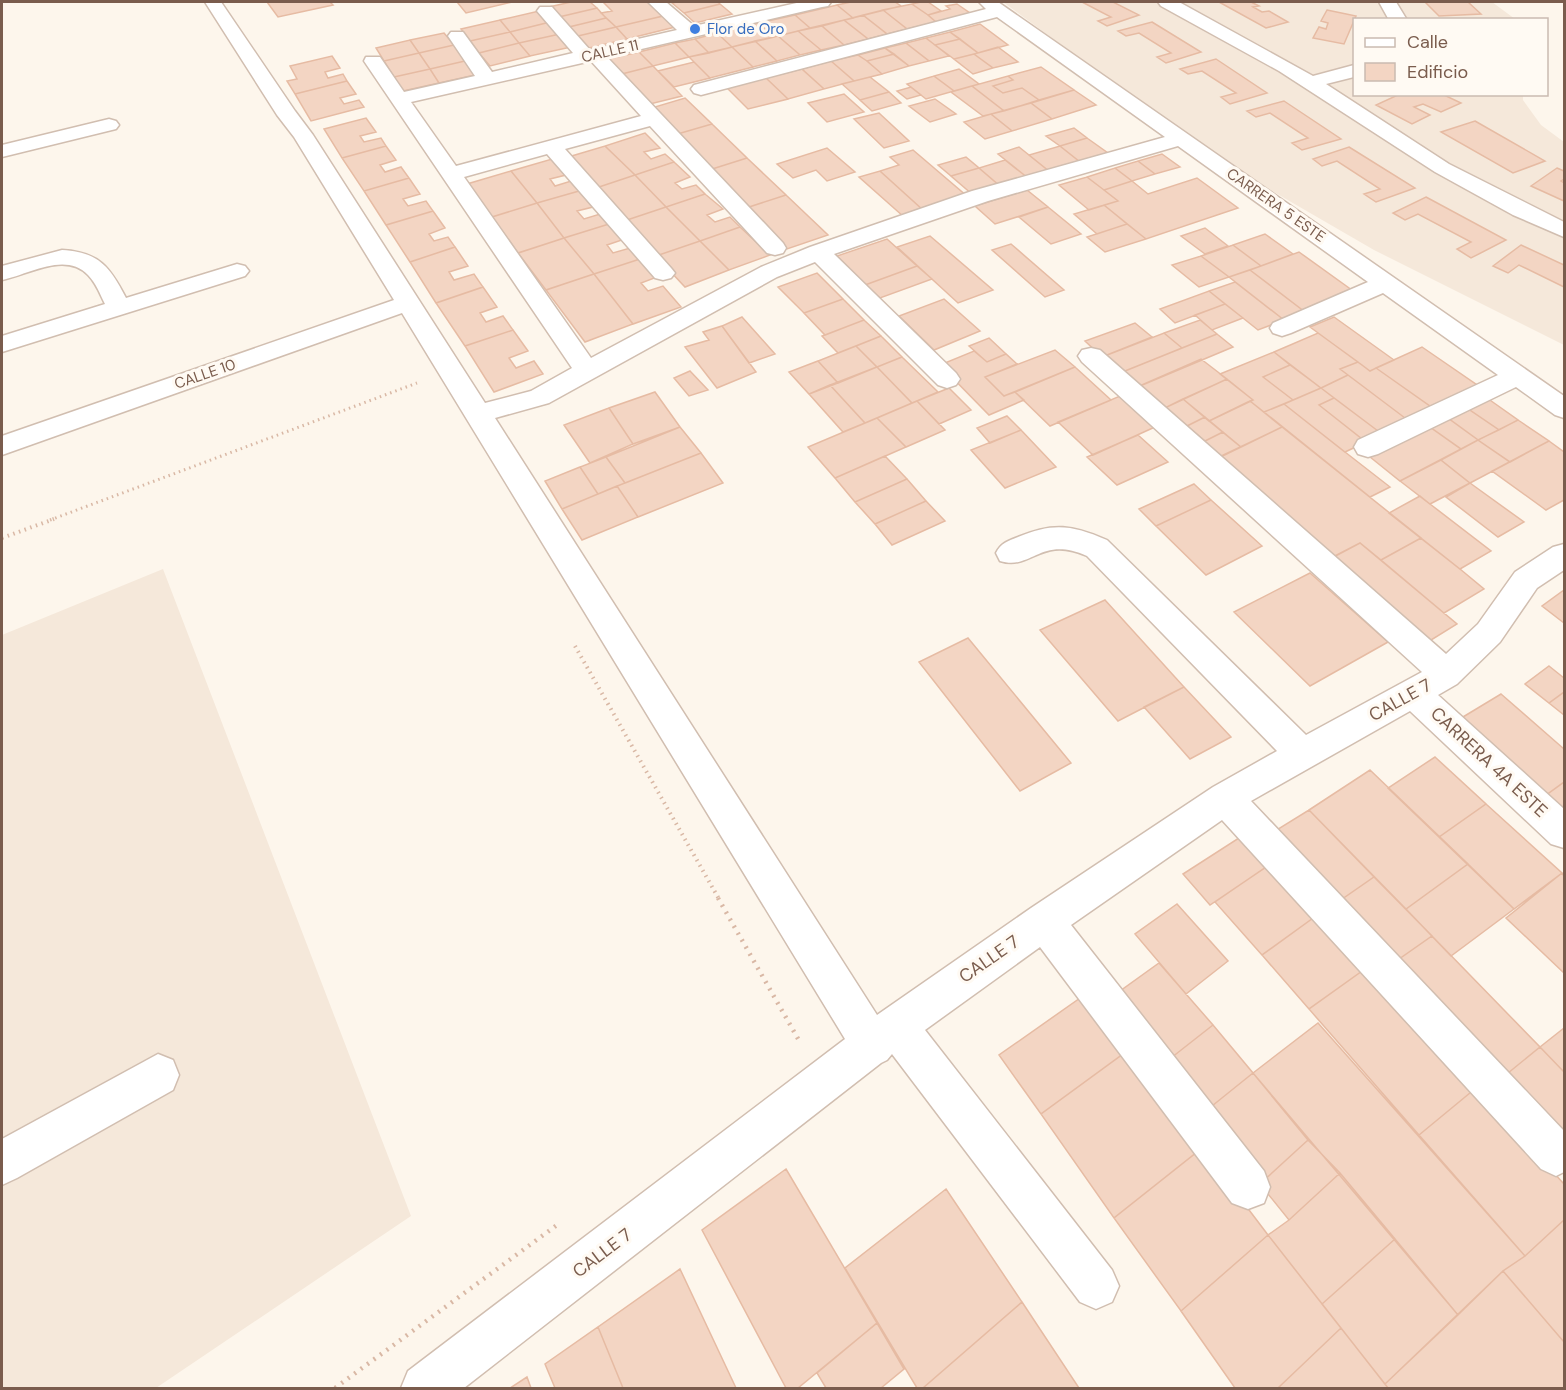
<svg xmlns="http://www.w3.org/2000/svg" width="1566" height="1390" viewBox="0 0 1566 1390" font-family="'DM Sans',sans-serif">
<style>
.residential{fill:#f5e8da}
.building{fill:#f3d5c3;stroke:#e6bba3;stroke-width:1.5}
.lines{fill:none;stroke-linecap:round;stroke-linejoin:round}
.minor-casing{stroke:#d1beb0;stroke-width:3}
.path-far2{stroke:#d9b8a5;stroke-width:3;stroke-dasharray:1.5 4;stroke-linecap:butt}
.path-far1{stroke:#d9b8a5;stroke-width:4;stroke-dasharray:1.5 4.5;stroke-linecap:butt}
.path{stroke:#d9b8a5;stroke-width:4.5;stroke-dasharray:2 6;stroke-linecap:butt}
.minor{fill:#fff;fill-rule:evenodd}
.shop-dot{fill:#3f7fe0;stroke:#fffaf3;stroke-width:2}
.labels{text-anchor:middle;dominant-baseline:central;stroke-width:6;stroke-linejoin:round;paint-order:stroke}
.far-shop-label{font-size:15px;fill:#366cbe;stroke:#fffaf3;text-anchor:start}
.far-street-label{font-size:15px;fill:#7a5c4d;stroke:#fffaf3}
.street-label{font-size:18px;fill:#7a5c4d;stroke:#fffaf3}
</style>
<rect width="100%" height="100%" fill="#fdf6ec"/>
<!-- residential -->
<path class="residential" d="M1003,2H1492L1515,19L1354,20V94L1523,95V100L1541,125L1564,142V345L1374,250L1253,180L1151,111Z
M163,569L411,1216L156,1388H2V635Z"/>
<!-- building -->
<path class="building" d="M267,2H330L333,5L278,17Z
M457,2H512L466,13Z
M571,2H590L597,8L559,17L549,7Z
M603,2H648L663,16L616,27L601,13L612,11Z
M677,2H718L720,4L684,13L672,3Z
M851,2H895L901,6L853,18L837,5Z
M921,2H928L941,11L928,15L912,4Z
M1082,2H1113L1139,15L1107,26L1098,21L1111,17Z
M1219,2H1251L1259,6L1253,7L1262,12L1269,11L1288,22L1266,28Z
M1425,2H1468L1481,14L1439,16Z
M720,4L732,14L695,23L684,13Z
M912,4L928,15L936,22L907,29L883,10Z
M957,4L970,13L936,22L928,15L950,9L946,6Z
M837,5L853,18L810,28L795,15Z
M597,8L606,18L569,27L559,17Z
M883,10L907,29L887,34L863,15Z
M1327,10L1356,16L1344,44L1313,38L1319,27L1326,29L1328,23L1321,21Z
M539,11L550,22L510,32L500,20Z
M795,15L810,28L774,37L759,23Z
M863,15L887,34L868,39L844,20Z
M663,16L675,27L627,39L616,27Z
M606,18L616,27L578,36L569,27Z
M500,20L510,32L470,41L461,29Z
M844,20L868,39L844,45L822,26Z
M550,22L560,34L519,43L510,32Z
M1152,22L1201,52L1166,63L1157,57L1171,53L1139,33L1126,36L1118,31Z
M759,23L774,37L732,47L717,33Z
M980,24L1008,45L978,53L950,32Z
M822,26L844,45L821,50L798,31Z
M616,27L627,39L589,48L578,36Z
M798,31L821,50L800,55L778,36Z
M510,32L519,43L479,53L470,41Z
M950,32L960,39L935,45L926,38Z
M444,33L454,45L419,53L410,40Z
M717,33L732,47L709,53L695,39Z
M560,34L571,47L530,56L519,43Z
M778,36L800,55L777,61L755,41Z
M926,38L935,45L949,56L929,61L906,43Z
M695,39L709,53L689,57L675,43Z
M960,39L978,53L954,59L935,45Z
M410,40L419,53L384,61L376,48Z
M755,41L777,61L753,67L732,47Z
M519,43L530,56L490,66L479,53Z
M675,43L689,57L653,66L639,52Z
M906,43L929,61L909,66L885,48Z
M454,45L465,61L430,69L419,53Z
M732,47L753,67L710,78L689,57Z
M998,47L1018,62L993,68L974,54Z
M885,48L894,54L867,61L858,55Z
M639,52L653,66L618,75L604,60Z
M419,53L430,69L394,77L384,61Z
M894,54L909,66L882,74L867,61Z
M974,54L993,68L973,74L954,59Z
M858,55L867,61L882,74L854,81L831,61Z
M332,56L340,68L325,72L328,78L343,74L347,81L295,94L287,81L297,79L290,66Z
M1216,59L1267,93L1230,104L1221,97L1236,93L1202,71L1188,74L1180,69Z
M465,61L475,75L439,83L430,69Z
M831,61L854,81L824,89L802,69Z
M694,62L710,78L674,87L658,71Z
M653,66L682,96L646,105L618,75Z
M1041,67L1074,90L1039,100L1022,88L1003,93L993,86L1013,80L1008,76Z
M430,69L439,83L403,91L394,77Z
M802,69L824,89L788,99L766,78Z
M959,69L979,84L954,91L934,76Z
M934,76L954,91L926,99L907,84Z
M1008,76L1013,80L993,86L1003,93L1022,88L1039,100L1004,111L972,86Z
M870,77L889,92L860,100L842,84Z
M766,78L788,99L748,109L727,88Z
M347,81L356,94L340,98L344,104L359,100L364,107L311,121L295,94Z
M972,86L1004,111L983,116L951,92Z
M911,87L921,95L907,99L897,91Z
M1074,90L1096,105L1052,119L1031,103Z
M889,92L901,103L872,111L860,100Z
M844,94L864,112L827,122L808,103Z
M1400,94H1442L1461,103L1441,112L1423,104L1414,107L1430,115L1412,124L1376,105Z
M685,98L712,124L674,135L648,109Z
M935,99L956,114L930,122L909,106Z
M1284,101L1341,139L1302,150L1292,143L1308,138L1270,113L1256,117L1247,111Z
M1031,103L1052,119L1012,131L991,114Z
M879,113L909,141L884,148L854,119Z
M991,114L1012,131L985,139L964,122Z
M366,118L376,132L360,136L364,142L381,138L386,146L342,158L324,129Z
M1475,121L1545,161L1513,173L1441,132Z
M712,124L747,158L709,170L674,135Z
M1074,128L1087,138L1060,146L1046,136Z
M645,133L660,148L644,152L651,159L665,154L674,162L635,175L605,146Z
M1087,138L1108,153L1080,162L1060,146Z
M386,146L396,160L380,165L385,172L401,167L409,178L364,191L342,158Z
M605,146L635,175L593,189L565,158Z
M1060,146L1080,162L1050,172L1029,155Z
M1019,147L1029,155L1050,172L1028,178L998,154Z
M1349,147L1415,188L1376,202L1364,194L1380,189L1337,161L1322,166L1313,159Z
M827,148L855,172L827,181L816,170L793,178L777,164Z
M913,150L968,197L924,211L880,171L899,165L890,157Z
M1162,154L1180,167L1155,174L1138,161Z
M966,157L979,168L951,176L938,165Z
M747,158L786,195L746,208L709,170Z
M552,159L566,175L550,179L555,186L571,181L579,191L537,203L511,171Z
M1005,160L1028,178L1001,187L979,168Z
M1138,161L1155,174L1132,181L1115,168Z
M674,162L690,177L675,183L682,189L696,185L705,194L666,207L635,175Z
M979,168L1001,187L973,195L951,176Z
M1115,168L1132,181L1104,190L1087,177Z
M1557,168L1564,171V179L1561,181L1564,183V201L1531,186Z
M511,171L537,203L492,217L467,184Z
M880,171L924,211L904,217L859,177Z
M635,175L666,207L624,221L593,189Z
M1087,177L1104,190L1118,201L1089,210L1059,185Z
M409,178L420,194L403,199L408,206L426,201L433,211L386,225L364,191Z
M1197,178L1238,208L1146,239L1104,205L1118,201L1104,190L1132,181L1148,194Z
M1027,190L1048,207L995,224L975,206Z
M579,191L593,207L577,211L584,219L600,214L609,224L564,238L537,203Z
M705,194L723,209L707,215L715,222L730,217L740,227L700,241L666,207Z
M786,195L828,235L787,249L746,208Z
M1426,197L1506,240L1471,258L1457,249L1471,242L1418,214L1405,220L1393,213Z
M537,203L564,238L518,253L492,217Z
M1104,205L1127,224L1097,234L1074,214Z
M666,207L700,241L656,256L624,221Z
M1048,207L1081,234L1051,244L1019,217Z
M433,211L445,228L429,234L434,241L448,237L455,247L410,262L386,225Z
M609,224L622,240L607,245L613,253L630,248L640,259L594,274L564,238Z
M1127,224L1146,239L1105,252L1087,237Z
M740,227L770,255L729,270L700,241Z
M1205,228L1228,246L1205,254L1181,236Z
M1265,234L1293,254L1261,266L1233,245Z
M930,236L993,290L958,303L897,247Z
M564,238L594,274L546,290L518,253Z
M887,239L917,266L865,285L837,256Z
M700,241L729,270L685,287L656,256Z
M1011,244L1064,290L1045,297L992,250Z
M1233,245L1261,266L1229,277L1201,256Z
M1521,245L1564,265V287L1519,265L1508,273L1493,266Z
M455,247L468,266L449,272L454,280L474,274L483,287L436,303L410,262Z
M1299,252L1356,293L1305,312L1250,270Z
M1201,256L1229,277L1199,287L1172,265Z
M640,259L657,277L641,283L648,291L663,286L681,307L633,324L594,274Z
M917,266L932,279L880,298L865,285Z
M1250,270L1305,312L1284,320L1229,277Z
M817,273L843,299L804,313L778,287Z
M594,274L633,324L585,342L546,290Z
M1235,282L1284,320L1258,330L1209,291Z
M483,287L497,307L480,313L486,322L503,316L513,330L465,346L436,303Z
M1209,291L1225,304L1175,323L1160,309Z
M843,299L864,320L825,335L804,313Z
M944,299L980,331L934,350L899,316Z
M1225,304L1243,318L1212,330L1195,315Z
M742,317L775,354L749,363L722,326Z
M1334,317L1394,360L1370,371L1310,327Z
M864,320L881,336L838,353L822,336Z
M1200,320L1217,334L1182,348L1164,333Z
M1135,323L1152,337L1102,357L1085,341Z
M722,326L756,372L717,388L685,347L709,340L703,332Z
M513,330L528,351L509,358L516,368L534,361L543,374L494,392L465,346Z
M1164,333L1182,348L1120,373L1102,357Z
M1318,333L1358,362L1340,369L1348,375L1321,388L1274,352Z
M1217,334L1233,347L1135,388L1120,373Z
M881,336L902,357L877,367L856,346Z
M989,338L1006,354L987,362L969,346Z
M856,346L877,367L838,383L818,361Z
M1422,347L1480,387L1434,409L1376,368Z
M1055,350L1075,367L1004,396L985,377Z
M974,351L987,362L1006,354L1017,364L985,377L1004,396L1015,392L1024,400L989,415L940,365Z
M1274,352L1290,365L1263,377L1293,400L1264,412L1250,401L1253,400L1220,374Z
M902,357L938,392L912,403L877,367Z
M1201,359L1227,379L1165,408L1135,388Z
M818,361L838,383L809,394L789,372Z
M1358,362L1370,371L1376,368L1434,409L1409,421L1340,369Z
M1290,365L1321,388L1293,400L1263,377Z
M877,367L912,403L865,423L830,385Z
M1075,367L1111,400L1050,426L1015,392Z
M690,371L708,390L689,396L674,378Z
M1348,375L1409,421L1382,434L1321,388Z
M1227,379L1253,400L1209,421L1183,399Z
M830,385L865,423L843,432L809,394Z
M949,388L971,410L939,424L917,401Z
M1321,388L1334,398L1319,405L1366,442L1345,452L1284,404Z
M655,392L680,427L633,444L609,408Z
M1120,396L1155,427L1093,455L1058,422Z
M1334,398L1382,434L1366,442L1319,405Z
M1487,398L1518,420L1499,430L1467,408Z
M1183,399L1205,417L1187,426L1165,408Z
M917,401L945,430L906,447L877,418Z
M1250,401L1282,427L1241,447L1209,421Z
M1284,404L1345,452L1390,487L1370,497L1264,412Z
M609,408L633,444L590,463L564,425Z
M1467,408L1499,430L1478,440L1448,418Z
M1007,416L1021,430L990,443L977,428Z
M1205,417L1223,432L1205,441L1187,426Z
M877,418L906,447L835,478L808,447Z
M1448,418L1478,440L1461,449L1430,427Z
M1518,420L1549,441L1510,462L1478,440Z
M680,427L701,453L625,483L606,457Z
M1282,427L1421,538L1381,560L1360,543L1331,558L1215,459Z
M1430,427L1461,449L1400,481L1370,457Z
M1021,430L1056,467L1005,488L971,450Z
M1223,432L1241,447L1212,461L1195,446Z
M1138,435L1168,462L1117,485L1087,457Z
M1478,440L1510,462L1470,483L1441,460Z
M1549,441L1564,452V500L1546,510L1492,471Z
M701,453L723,483L638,517L617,486Z
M885,456L907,479L855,502L835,478Z
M606,457L625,483L598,494L580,467Z
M1441,460L1470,483L1430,504L1400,481Z
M580,467L598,494L562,509L545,481Z
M907,479L926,501L875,524L855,502Z
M1470,483L1524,522L1498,537L1446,497Z
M1194,484L1211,500L1156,526L1139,509Z
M617,486L638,517L582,540L562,509Z
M1420,496L1430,504L1491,551L1460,569L1389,513Z
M1211,500L1262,546L1206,575L1156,526Z
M926,501L945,521L892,545L875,524Z
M1421,538L1460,569L1484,589L1444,613L1381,560Z
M1360,543L1457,624L1423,645L1326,561Z
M1310,573L1388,642L1310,686L1234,612Z
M1564,590V623L1542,606Z
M1105,600L1184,687L1118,721L1040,630Z
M968,638L1071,763L1020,791L919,662Z
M1549,666L1564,678V692L1549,703L1525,684Z
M1184,687L1231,737L1190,759L1144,707Z
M1564,692V715L1549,703Z
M1501,694L1564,749V782L1542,798L1458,720Z
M1435,757L1486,804L1439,837L1388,788Z
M1370,770L1468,864L1406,909L1309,810Z
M1564,782V819L1542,798Z
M1486,804L1562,873L1514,909L1439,837Z
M1309,810L1374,877L1332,906L1267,836Z
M1242,836L1269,865L1210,905L1183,874Z
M1468,864L1514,909L1451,956L1406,909Z
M1269,865L1316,916L1262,955L1215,902Z
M1562,873L1564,876V973L1506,918Z
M1374,877L1432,936L1389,966L1332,906Z
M1177,904L1228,961L1186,994L1135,934Z
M1316,916L1365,969L1309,1009L1262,955Z
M1432,936L1540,1047L1497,1082L1389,966Z
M1159,963L1213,1025L1162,1065L1109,999Z
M1365,969L1476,1088L1419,1135L1309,1009Z
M1083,996L1127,1051L1041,1114L999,1055Z
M1318,1023L1525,1256L1503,1271L1458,1315L1253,1073Z
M1213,1025L1253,1073L1202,1114L1162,1065Z
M1564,1028V1072L1540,1047Z
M1540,1047L1564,1072V1154L1497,1082Z
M1127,1051L1202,1148L1114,1218L1041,1114Z
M1253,1073L1308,1140L1260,1184L1202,1114Z
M1476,1088L1564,1184V1220L1525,1256L1419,1135Z
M1308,1140L1340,1173L1289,1220L1260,1184Z
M1202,1148L1268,1235L1181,1311L1114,1218Z
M786,1169L877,1323L798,1388H786L702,1230Z
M1340,1173L1395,1239L1322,1304L1268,1235L1289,1220Z
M946,1189L1022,1302L923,1388H917L845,1268Z
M1564,1220V1342L1503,1271L1525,1256Z
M1268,1235L1341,1328L1278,1388H1235L1181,1311Z
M1395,1239L1458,1315L1385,1384L1322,1304Z
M680,1269L736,1388H623L598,1327Z
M1503,1271L1564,1342V1388H1388L1385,1384Z
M1022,1302L1079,1388H923Z
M877,1323L904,1369L881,1388H826L817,1373Z
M598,1327L623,1388H555L545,1364Z
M1341,1328L1388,1388H1278Z
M527,1377L531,1388H510Z"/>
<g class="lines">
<defs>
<path id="minor" d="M205,2H221L295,111L313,135L485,403L531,391L572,368L364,61L366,57H380L404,92L475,76L448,36L451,32H463L492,72L573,53L537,11L540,7H552L590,50L677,30L648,2H666L694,26L801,2H831L828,6L822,7L607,57L783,243L786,248L783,253L775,255L767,253L650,126L565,149L671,268L675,273L671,278L663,280L655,278L547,154L464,177L591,358L761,267L810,247L972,191L1165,137L997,17L701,95L694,93L691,89L694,85L986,9L979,2H998L1564,396V418L1555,415L1516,387L1378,454L1368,457L1358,454L1354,447L1358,440L1498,375L1383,293L1291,333L1282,336L1273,333L1270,328L1273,323L1368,282L1178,146L988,201L834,254L956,373L960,379L956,385L947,388L938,385L815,262L777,277L549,403L495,418L877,1015L1031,908L1213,787L1277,751L1087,556C1040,535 1032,571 1000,561L996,553C1001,543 1008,541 1018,537C1053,522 1073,525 1107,540L1306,735L1422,672L1082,362L1078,356L1082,350L1091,348L1100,350L1446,654L1478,624L1515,572L1553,547L1564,544V570L1537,588L1500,642L1457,684L1438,695L1564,809V848L1551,844L1410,711L1251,801L1564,1131V1172L1556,1176L1541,1169L1222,820L1071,925L1264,1171L1270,1187L1264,1203L1248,1209L1232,1203L1040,947L925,1030L1112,1270L1119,1286L1112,1302L1096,1309L1080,1302L892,1054L887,1060L881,1063L464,1388H401L408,1371L845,1039L402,313L2,455V436L394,300L294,137L277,115ZM591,61L641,116L456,166L411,102Z
M1158,2H1179L1313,76L1354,65V77L1326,84L1449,164L1564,222V237L1513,215L1435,172L1279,71L1161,6Z
M1379,2H1396L1407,20H1389Z
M109,119L116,121L119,125L116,129L2,157V145Z
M62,250C99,252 110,267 126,298L237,264L245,266L249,271L245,276L2,352V336L105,304C100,294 96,283 88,275C65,251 28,275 2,280V266Z
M158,1054L173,1060L179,1075L173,1090L17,1178L2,1185V1139Z"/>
</defs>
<!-- minor casing -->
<use href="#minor" class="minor-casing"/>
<!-- path-far2 -->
<path class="path-far2" d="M50,520L417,383"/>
<!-- path-far1 -->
<path class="path-far1" d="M2,538L54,519
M575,646L719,899"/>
<!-- path -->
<path class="path" d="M718,898L801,1044
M335,1388L557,1225"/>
<!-- minor -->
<use href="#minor" class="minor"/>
</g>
<!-- markers -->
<circle class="shop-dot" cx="695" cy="29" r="6"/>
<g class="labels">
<!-- far-shop labels -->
<g class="far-shop-label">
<text x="707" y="29">Flor de Oro</text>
</g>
<!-- far-street labels -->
<g class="far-street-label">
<text transform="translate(610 51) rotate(-13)">CALLE 11</text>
<text transform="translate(1276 205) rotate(35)">CARRERA 5 ESTE</text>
<text transform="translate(205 374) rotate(-19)">CALLE 10</text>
</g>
<!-- street labels -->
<g class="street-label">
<text transform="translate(1400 700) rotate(-29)">CALLE 7</text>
<text transform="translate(1489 762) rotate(43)">CARRERA 4A ESTE</text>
<text transform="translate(989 959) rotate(-35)">CALLE 7</text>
<text transform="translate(602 1253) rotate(-37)">CALLE 7</text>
</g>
</g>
<!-- border -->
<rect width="1566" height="1390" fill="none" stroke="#7a5c4d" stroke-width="6"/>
<!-- legend -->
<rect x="1353" y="18" width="195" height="78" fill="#fffaf3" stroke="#cabbb1" stroke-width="1.5"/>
<rect x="1365" y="38" width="30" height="9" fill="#ffffff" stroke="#cabbb1" stroke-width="1.5"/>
<text x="1407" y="48" font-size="18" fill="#7a5c4d">Calle</text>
<rect x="1365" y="63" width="30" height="18" fill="#f3d5c3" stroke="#cabbb1" stroke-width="1.5"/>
<text x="1407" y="78" font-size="18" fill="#7a5c4d">Edificio</text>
</svg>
